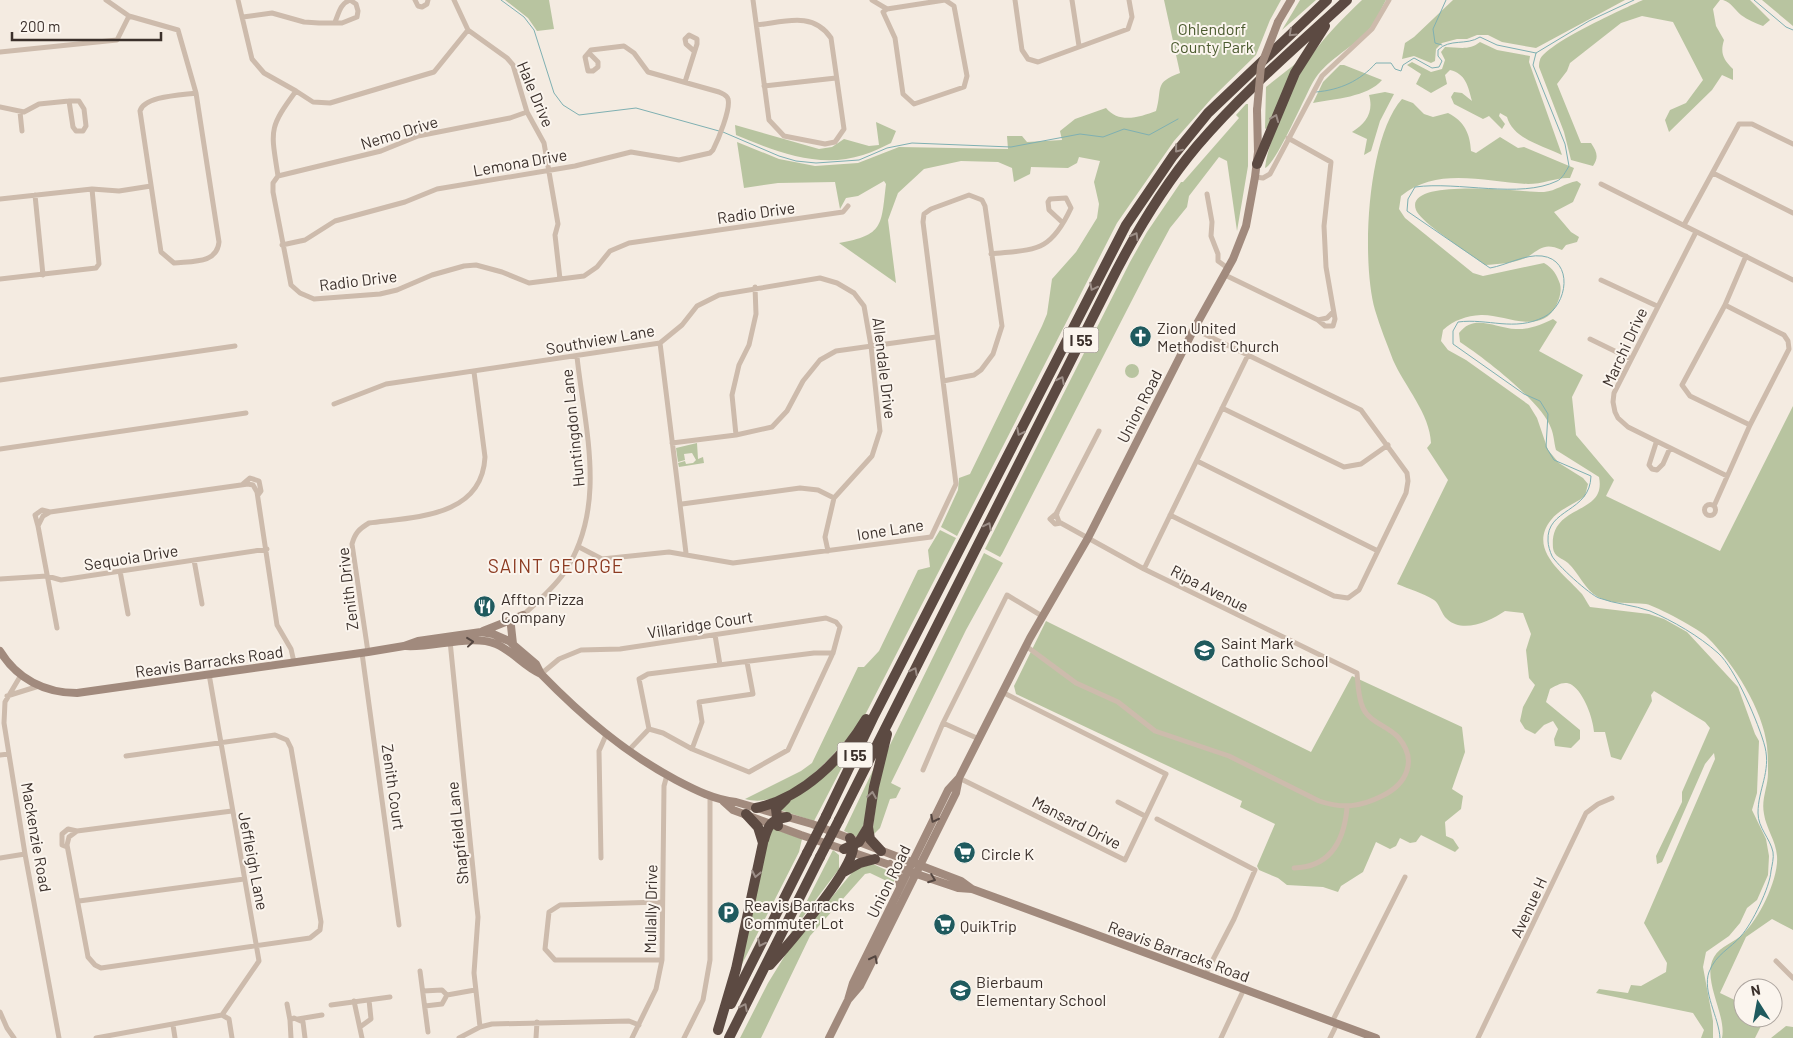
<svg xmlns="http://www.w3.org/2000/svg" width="1793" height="1038" viewBox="0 0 1793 1038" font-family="Barlow,sans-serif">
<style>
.green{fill:#b8c4a0}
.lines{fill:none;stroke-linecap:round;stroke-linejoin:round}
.stream{stroke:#7fb0b2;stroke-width:1}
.street{stroke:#cdbbac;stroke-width:5}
.secondary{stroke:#a18a7d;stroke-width:8}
.highway{stroke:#5c4a42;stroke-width:10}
.secondary-bridge{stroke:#a18a7d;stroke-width:8}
.highway-bridge{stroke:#5c4a42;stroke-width:10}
.oneway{stroke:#9c8e87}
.oneway2{stroke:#544640}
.labels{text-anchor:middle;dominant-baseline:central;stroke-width:4;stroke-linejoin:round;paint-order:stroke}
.shield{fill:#fbf5ee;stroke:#756b66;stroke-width:1}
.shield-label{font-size:15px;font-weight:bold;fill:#3b302b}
.park-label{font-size:16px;fill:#4a5a2e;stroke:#fbf5ee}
.street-label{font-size:16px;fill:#3b302b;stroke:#fbf5ee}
.poi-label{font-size:16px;fill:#3b302b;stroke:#fbf5ee;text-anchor:start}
.quarter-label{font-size:19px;letter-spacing:1px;fill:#8c3b22;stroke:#fbf5ee}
</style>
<rect width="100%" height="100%" fill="#f4ebe1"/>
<!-- green -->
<path class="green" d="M505,0H549L554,29L537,31L528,18Z
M1164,0H1281L1270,20L1256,55L1212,98L1174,141L1117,223L957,536L941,527L958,490L959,478L970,474L1042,326L1047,314L1052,279L1076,252L1097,218L1099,204L1094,182L1100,161L1079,157L1077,163L1068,168L1031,167L1030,174L1014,182L1012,168L998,162L961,161L924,169L898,193L888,220L896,283L839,243C884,235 881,226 886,184L884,181L858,196L846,198L840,209L835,182L778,183L744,188L737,142L779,159L815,166L858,163L899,147L1008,149L1007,136H1022L1027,142L1062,140L1060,131L1075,119L1106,108C1119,124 1140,117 1156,111C1163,88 1153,83 1180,73Z
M1300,0H1316L1282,30Z
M1362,0H1386C1380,11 1375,24 1366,33C1350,49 1325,61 1313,82C1305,96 1276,164 1265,168C1267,151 1273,137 1279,121C1300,64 1319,41 1362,0Z
M1453,0H1625L1536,48L1502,42L1488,35H1477L1467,39H1457L1442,43L1436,49L1435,61L1431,63L1414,56L1402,59L1405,43L1414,37Z
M1643,0H1720L1713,9L1716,26L1724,40C1720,53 1723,59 1733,69V80L1722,75L1712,90L1669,132L1665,120L1670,110L1686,103L1703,80L1673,22L1642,16L1621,23L1570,63L1567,71L1557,84L1581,143H1591C1597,152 1599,157 1593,166L1571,160L1564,132L1539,67C1539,65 1539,62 1540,60C1545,44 1625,8 1643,0Z
M1723,0H1750L1770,20L1763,26C1755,23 1748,20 1741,15C1734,9 1732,3 1723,0Z
M1762,0H1793V26Z
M1480,42L1497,50L1530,56L1529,62L1562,155C1543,146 1513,139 1507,117L1500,113L1499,116L1505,124L1502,129L1489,116L1483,119L1454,104L1451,97L1454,92L1462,93L1472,101C1468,86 1466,74 1450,70L1445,75L1447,84L1431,93L1416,84L1421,74L1407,65L1412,62L1431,72L1442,69L1445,60L1441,52L1445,47C1458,47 1469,51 1480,42Z
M1299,61L1268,127L1265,129L1266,87Z
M1340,65H1344L1382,80C1368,97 1334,99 1313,103L1323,82Z
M1385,92L1394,94L1380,121L1371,151L1364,155L1367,139L1352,132C1366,123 1374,112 1369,95Z
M1402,99L1413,103L1424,114L1433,117L1448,113C1464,121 1470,133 1471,151L1476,153L1500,137L1518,148L1524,147L1574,168L1570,178C1557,177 1543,184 1528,184C1486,182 1437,166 1401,196L1399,209L1405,218L1473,273L1483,276L1544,263C1553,268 1557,275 1560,284C1562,291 1559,300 1556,306C1540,336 1505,314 1481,315C1466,316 1454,320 1443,330L1441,341L1448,350L1466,360L1529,405L1537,418L1548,450L1559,463L1583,478L1588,484L1585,496C1575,504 1559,509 1551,520C1527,550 1565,574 1582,594C1585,598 1587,603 1590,607L1649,614L1664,619L1687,632L1738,687L1755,734L1759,741L1757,793L1752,810L1766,839L1769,856L1768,875L1757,900L1747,908L1740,923L1729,936L1706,952L1703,967L1713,1021V1038H1701L1704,1030L1693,1013L1596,993L1599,989L1628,993L1631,985L1641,986L1666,972L1667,963L1644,923L1715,759L1714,753L1705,764L1662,862L1657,864L1656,856L1682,802V792L1710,728L1705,722L1654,691L1651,695L1652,701L1621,760L1611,757L1605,732H1594C1593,718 1584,693 1572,685C1564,680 1556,686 1550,689L1546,702L1580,730V739L1571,748L1555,746L1554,739L1558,729L1553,721L1544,725L1535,734L1525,729L1520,721L1523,707L1535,685L1529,678L1526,650L1531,634L1523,613L1505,611C1490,621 1463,634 1447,619C1441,614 1440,604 1434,600C1423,593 1409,589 1397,584L1448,480L1427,448L1431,443C1430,414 1405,387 1393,360C1387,344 1380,327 1375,310C1361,261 1367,138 1402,99Z
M1246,104H1248V166L1237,231L1227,161L1219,157L1189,196L1187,207L1170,228L1149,267L1002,554L1000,557L985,549L1130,262L1147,232L1181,182H1183L1239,118L1236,115Z
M876,122L896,131L891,143C882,147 873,152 863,155C819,169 777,152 736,135L735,125L819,149L832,147L844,139L869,146L879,145Z
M1577,181L1581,184L1573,202L1554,212L1571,232L1579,237L1577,242L1566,245L1562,250C1546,243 1542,247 1529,256C1518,263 1498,264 1485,265C1472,255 1421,223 1416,210C1403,176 1527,193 1544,192C1556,191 1565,183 1577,181Z
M1553,319L1557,322L1539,351L1583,375L1572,397L1576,435L1614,480L1606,496L1720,551L1793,406V930L1772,919L1746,937L1720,993L1743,1004V1018H1763V1022L1755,1038H1722C1727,1015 1701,979 1714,957C1720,946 1734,943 1743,934C1759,919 1779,879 1777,856C1776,841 1766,828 1764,814C1761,799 1768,787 1768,773C1768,764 1768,755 1767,746C1763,710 1734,664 1708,638C1701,630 1656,606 1646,604C1630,602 1612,605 1598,597C1584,589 1579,573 1568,563C1562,558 1554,557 1553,548C1549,502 1607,517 1599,477L1556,450C1554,443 1554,435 1551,428C1542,402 1483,357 1460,342L1459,333C1474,313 1495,328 1516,329C1528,330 1543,324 1553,319Z
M1125 371a7 7 0 1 1 14 0a7 7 0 1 1-14 0Z
M697,443L698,459L703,457L704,463L679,467L678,463L685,461L686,464L693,463L696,460L692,453L684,454L685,460L678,462L676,448Z
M940,530L956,538L865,715C842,747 790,812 745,799L801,771L812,763L858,667H864L879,651L918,570L930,567L928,550Z
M984,553L1003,563L966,630L891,783L901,788L896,798L890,799L880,828L872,836L879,778L887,751Z
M1046,621L1311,752L1352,676L1462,727L1465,752L1452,789L1463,796L1461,809L1445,822L1446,836L1453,839L1459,848L1455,852L1421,835L1416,842L1410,843L1400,838L1396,846L1390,849L1376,842L1363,872L1341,886L1338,892L1323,887L1287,885L1278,878L1259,870L1257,866L1275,824L1240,807L1242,801L1016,694L1014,686Z
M852,748L814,821L780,810L781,808Z
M874,768L865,822L857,837L844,831Z
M772,828L802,839L799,852L741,966L767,838Z
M833,850L839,855V869L790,934Z
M873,864L893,873L895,879L893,884L870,873L865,874L810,936L761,1038H740L768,983L789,949L855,869Z
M1786,1026L1793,1027V1038H1771Z"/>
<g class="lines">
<!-- stream -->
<path class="stream" d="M501,0L524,17L534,30L554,93L563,105L579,115L636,108L719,131
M1634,0L1589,21L1536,53L1533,65L1565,144L1569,166C1566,171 1562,179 1557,181C1520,199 1458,181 1415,187L1408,199L1407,211L1490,268C1507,265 1525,254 1542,256C1574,260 1568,305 1544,317C1514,332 1488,318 1458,322L1453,331V344L1524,394L1540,401L1548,414L1546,447L1554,460L1591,476C1590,513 1546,508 1548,541C1548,545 1550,552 1552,556C1556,564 1590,595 1599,598C1615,604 1634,605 1650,611C1673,621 1699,636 1718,653C1735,668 1759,724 1765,747C1771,772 1758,789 1758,813C1758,828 1770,838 1773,852C1774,858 1772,865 1771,871C1770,887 1752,924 1741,936C1730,949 1716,954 1709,972C1702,992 1719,1017 1720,1038
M1754,0L1786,27L1793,30
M1442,45L1435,43L1433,29L1446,0
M1316,92C1340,90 1360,81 1376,63H1391L1395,69L1401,71L1403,65L1414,58L1432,68L1439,67L1442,61L1438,56V50C1450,38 1466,46 1480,37L1497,45L1536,53
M723,132L779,156L796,161L816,163L859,160L887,148L912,143L1011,147L1080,134L1103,137L1124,129L1149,135L1178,119"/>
<!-- street -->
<path class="street" d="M106,0L129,16L178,30L196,93L219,242C217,264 192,261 174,263L161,252L140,111C144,96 182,95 196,93
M238,0L252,59L264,73L296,91C268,129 271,130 278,176L273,183V192L291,285L300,293L314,299L380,294L397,290L432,275L464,266L476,265L502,272L529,283L584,276L597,267L610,251L629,243L843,212L848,206
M415,0L418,6L422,7L427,4L428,0
M454,0L468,30L507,58L513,65L527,112L544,143L558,224L555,235L560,279
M753,0L769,120L784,136L825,144L835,142L844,129L831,38C813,11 784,22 757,25
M872,0L887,9L883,12L895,38L903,94L914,104L964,87L967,76L954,6L945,0L887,9
M1015,0L1022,50L1028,59L1038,62L1128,29L1132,17L1129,0
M1072,0L1079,46
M243,17L272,13L304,22L319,23H342L357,17L358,11L356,4L350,0C340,4 339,13 335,22
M0,52L117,40L129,16
M685,82L697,44V39L689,35L685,39L686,44L694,51
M764,86L836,78
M296,91L313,102L330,103L434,72L468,30
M69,101H79L84,109L86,126L83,131H76L73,127Z
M0,107L24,112L39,104L69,101
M20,112L22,131
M1288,138L1331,162L1324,226L1326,267L1335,319L1333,326H1325L1318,320
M1713,173L1793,213
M278,176L381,151L418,136L510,118L527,112
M1255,177L1263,178L1270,174L1322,76L1372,29L1389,0
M1601,184L1793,280
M1207,194L1212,222L1211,236L1218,254V261L1229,269
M35,195L43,275
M0,199L92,189L119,191L151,186
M1684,225L1739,124H1752L1793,144
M1696,232L1614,393L1613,402L1615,412L1618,418L1628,427L1727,476
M282,245L305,240L335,221L405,202L437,189L575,166L631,152L679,160L710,153L713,150C718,140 731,109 728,99C727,95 723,94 719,92L648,72L634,53L624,46L591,50L585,57L588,71H593L598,67V62L589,53
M991,254C1036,249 1050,253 1071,208L1066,198L1050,199L1048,202L1049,210L1063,223
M1746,256L1725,305L1682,385L1690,396L1750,425
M1225,275L1318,320L1327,318L1333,312
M0,279L96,268L99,264L92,189
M1601,280L1657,306
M1590,339L1631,359
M660,343L686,553
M0,380L235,346
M334,404L386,384L660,343L682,325L697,306L719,295L820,278L837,283L854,293L864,306L871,346L880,431L872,456L834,498L825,537L828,551
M1222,408L1344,467L1361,464L1388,445
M736,435L732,395L739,365L749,345L756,314L755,287
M672,443L736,435L772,427L787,411L803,381L820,360L836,351L936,337
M1656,443L1649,465L1652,469L1657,470L1663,464L1670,448
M0,449L246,413
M1197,461L1378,551
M243,484L250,478L259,481L261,491L258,495
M682,504L800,488L818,490L834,498
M1704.5 510a5.5 5.5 0 1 1 11 0a5.5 5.5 0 1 1-11 0Z
M1714,506L1750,425L1789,349L1788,341L1784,335L1725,305
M1057,513L1050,519L1055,524L1061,523
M1170,515L1334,596L1348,598L1359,590L1406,493L1408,481L1407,473L1361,410L1194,329
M38,526L35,515L42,510L50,512
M579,547L602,559L669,552L733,563L931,537L956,484L923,222L924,214L931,209L969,195L982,200L985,206L1002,326L993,354L981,370L974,375L943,381
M194,560L202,604
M1144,569L1248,355
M120,571L128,614
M0,579L47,576L61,580L267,549
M521,617C536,603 552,590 564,573C608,507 585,430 577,357
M57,628L38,526L43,516L50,512L248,484L253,485L257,492L277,625L291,649L294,662
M715,635L720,665
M450,641L476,899L478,917L474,973L480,1027
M1026,646L1076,683L1118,702L1155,731L1229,756L1319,801C1343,809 1360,807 1382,796C1407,784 1418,760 1398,737C1388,726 1369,722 1363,708C1358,697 1358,684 1357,673L1144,569L1059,522L1056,514L1099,431
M368,652L352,544C355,533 359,529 369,523C413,517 482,518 485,457L474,372
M362,653L399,925
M209,674L259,961L222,1015L229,1019L232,1038
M541,674L559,659L581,650L620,649L826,618L836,622L840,627L833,653L788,750L749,772L692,749L663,733L649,729L628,751
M21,675L5,702L4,723L25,854L59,1038
M7,696L39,686
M943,723L979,739
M649,729L639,679L648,674L814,653H833
M692,749L702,722L699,702L753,694L747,662
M0,755L9,754
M126,756L275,735L287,740L291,748L321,922L320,930L310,938L101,968L95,965L88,957L67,845L69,837L77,831L232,811
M923,770L943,723L1007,595L1042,616
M959,778L1125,860L1166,774L1002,692
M1118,802L1145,816
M1157,819L1255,870L1234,919L1205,975
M67,847L62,845V834L68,829L77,831
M0,858L25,854
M601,858L599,751L606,735
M1294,868C1330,867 1344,841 1347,808
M79,901L244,879
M661,902L560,905L549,912L545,949L555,960H662
M1776,961L1793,978
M420,971L428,1032
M423,991L442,990L447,995
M447,995L475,990
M354,1001L362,1038
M287,1004L290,1020
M331,1005L390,997
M425,1006L442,1004L447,995
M0,1012L7,1028L14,1038
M298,1019L322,1015
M1332,1022L1405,877
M173,1025L175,1038
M360,1027L371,1019L369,1000
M96,1038L222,1015
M291,1038L290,1020L294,1018L303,1022L305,1038
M459,1038L480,1027L492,1024L629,1021L639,1025
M536,1038L537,1022
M632,1038L656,989L662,960L664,786L667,775
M684,1038L703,1000L710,960V796
M1221,1038L1244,989
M1330,1038L1337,1024
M1478,1038L1586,813L1598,804L1612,798"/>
<!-- secondary -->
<path class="secondary" d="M1278,22L1291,0
M511,626L513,644
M483,631L523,615
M406,646C433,648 471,634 496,644C513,651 524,667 541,674
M0,651C17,679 45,693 77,693L368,652L404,646L418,641L481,632L493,634L509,641L536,664L541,674C582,716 624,752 676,780C695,790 715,800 736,802L812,824L961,881L972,889
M723,801L733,810L801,835L958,888L972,889L1005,901L1376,1038
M890,864L898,875L900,886
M848,1000L860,986L867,972L956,793L959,778L1030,638L1088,538L1194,329L1233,259L1246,226L1255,177L1258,152L1257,110
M829,1038L848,1000L853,983L948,790L959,778"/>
<!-- highway -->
<path class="highway" d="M1257,164L1295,73L1325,26
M756,808C803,798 842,759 866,719
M826,816L873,718L1126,225L1173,156L1208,113L1327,0
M839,820L1108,287C1133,237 1161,189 1197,146C1242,93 1296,47 1347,0
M778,826L776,809L786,799
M868,827L870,839L881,851
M764,840C768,825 771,820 787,817
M844,849L859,842L868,827L874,787L887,734
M842,873L860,863L875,859
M770,965C789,944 845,878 852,853C854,847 853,844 850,838
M731,1004L807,853
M718,1030L736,969L763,843L758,827L746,814
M729,1038L820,857"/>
<!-- secondary-bridge -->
<path class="secondary-bridge" d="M1257,110L1261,66L1278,22"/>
<!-- highway-bridge -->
<path class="highway-bridge" d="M807,853L826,816
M820,857L839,820"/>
</g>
<!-- one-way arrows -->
<defs><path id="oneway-chevron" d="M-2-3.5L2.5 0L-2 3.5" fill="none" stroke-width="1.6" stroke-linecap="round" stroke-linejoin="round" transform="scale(1.25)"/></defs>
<g class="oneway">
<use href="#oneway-chevron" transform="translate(1292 33) rotate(137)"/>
<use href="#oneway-chevron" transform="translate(1275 118) rotate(-68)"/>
<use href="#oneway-chevron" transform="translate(1178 149) rotate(129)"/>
<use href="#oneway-chevron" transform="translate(1135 236) rotate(-60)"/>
<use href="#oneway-chevron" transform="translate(1093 287) rotate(117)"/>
<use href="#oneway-chevron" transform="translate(1061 380) rotate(-63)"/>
<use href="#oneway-chevron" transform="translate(1020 432) rotate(117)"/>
<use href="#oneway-chevron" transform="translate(988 526) rotate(-63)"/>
<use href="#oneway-chevron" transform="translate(914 671) rotate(-63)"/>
<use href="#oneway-chevron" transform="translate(872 795) rotate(-81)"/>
<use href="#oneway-chevron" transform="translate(756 874) rotate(101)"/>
<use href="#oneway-chevron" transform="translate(761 943) rotate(117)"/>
<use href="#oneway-chevron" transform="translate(744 1007) rotate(-63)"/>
</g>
<g class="oneway2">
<use href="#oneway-chevron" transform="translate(470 642) rotate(-6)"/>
<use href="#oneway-chevron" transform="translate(934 819) rotate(117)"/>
<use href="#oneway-chevron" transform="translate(932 879) rotate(20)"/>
<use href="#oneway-chevron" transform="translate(874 959) rotate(-63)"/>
</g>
<!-- icons -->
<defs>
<symbol id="church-disc" viewBox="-11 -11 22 22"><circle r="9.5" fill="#1f5a5e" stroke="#fbf5ee"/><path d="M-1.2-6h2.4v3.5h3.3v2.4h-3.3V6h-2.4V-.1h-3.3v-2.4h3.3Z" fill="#fff"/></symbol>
<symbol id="restaurant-disc" viewBox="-11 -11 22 22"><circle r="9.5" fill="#1f5a5e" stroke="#fbf5ee"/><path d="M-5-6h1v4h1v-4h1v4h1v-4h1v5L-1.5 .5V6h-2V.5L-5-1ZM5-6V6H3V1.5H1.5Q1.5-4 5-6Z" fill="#fff"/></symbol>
<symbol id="school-disc" viewBox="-11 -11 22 22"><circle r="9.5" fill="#1f5a5e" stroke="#fbf5ee"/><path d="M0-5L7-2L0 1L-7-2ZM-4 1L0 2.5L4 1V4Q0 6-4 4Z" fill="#fff"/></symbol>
<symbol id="supermarket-disc" viewBox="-11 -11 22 22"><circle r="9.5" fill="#1f5a5e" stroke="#fbf5ee"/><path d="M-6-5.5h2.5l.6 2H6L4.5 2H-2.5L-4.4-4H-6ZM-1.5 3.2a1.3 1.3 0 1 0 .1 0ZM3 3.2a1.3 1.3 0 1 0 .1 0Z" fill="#fff"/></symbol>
<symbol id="parking-disc" viewBox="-11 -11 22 22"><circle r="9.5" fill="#1f5a5e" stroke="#fbf5ee"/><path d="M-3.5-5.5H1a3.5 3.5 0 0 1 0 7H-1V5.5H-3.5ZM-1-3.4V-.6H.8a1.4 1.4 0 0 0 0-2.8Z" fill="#fff"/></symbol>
</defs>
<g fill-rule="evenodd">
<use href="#church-disc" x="1128" y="324" width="25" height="25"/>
<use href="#restaurant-disc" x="472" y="594" width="25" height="25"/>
<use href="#school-disc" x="1192" y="638" width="25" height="25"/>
<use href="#supermarket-disc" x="952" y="840" width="25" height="25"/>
<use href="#parking-disc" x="716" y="900" width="25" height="25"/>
<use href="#supermarket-disc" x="932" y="912" width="25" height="25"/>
<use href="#school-disc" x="948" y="978" width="25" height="25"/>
</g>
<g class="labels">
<!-- shield labels -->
<g class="shield">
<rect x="1063.5" y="327.5" width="35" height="25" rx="4"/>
<rect x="837.5" y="742.5" width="35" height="25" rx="4"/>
</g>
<g class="shield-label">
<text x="1081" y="340">I 55</text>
<text x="855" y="755">I 55</text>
</g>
<!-- park labels -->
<g class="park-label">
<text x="1212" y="28">Ohlendorf<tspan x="1212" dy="18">County Park</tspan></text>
</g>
<!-- street labels -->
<g class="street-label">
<text transform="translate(536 94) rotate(67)">Hale Drive</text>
<text transform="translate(399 132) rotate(-17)">Nemo Drive</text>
<text transform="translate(520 162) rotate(-10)">Lemona Drive</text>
<text transform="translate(756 212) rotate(-8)">Radio Drive</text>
<text transform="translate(358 280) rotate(-7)">Radio Drive</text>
<text transform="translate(600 339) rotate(-10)">Southview Lane</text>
<text transform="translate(1624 347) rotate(-65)">Marchi Drive</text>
<text transform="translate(885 368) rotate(83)">Allendale Drive</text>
<text transform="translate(1139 406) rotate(-63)">Union Road</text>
<text transform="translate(572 428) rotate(-96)">Huntingdon Lane</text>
<text transform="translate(890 529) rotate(-9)">Ione Lane</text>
<text transform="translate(131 557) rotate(-9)">Sequoia Drive</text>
<text transform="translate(1210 588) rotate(27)">Ripa Avenue</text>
<text transform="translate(347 589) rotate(-97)">Zenith Drive</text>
<text transform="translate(700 624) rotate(-9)">Villaridge Court</text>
<text transform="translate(209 661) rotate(-8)">Reavis Barracks Road</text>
<text transform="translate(394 787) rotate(82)">Zenith Court</text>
<text transform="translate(1077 822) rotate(27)">Mansard Drive</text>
<text transform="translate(457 833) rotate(-96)">Shapfield Lane</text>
<text transform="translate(37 837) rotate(80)">Mackenzie Road</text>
<text transform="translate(254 861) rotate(79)">Jeffleigh Lane</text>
<text transform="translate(888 881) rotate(-64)">Union Road</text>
<text transform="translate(1528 907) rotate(-65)">Avenue H</text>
<text transform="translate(650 909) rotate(-89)">Mullally Drive</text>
<text transform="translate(1179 951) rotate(20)">Reavis Barracks Road</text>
</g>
<!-- poi labels -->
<g class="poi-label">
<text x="1157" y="327">Zion United<tspan x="1157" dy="18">Methodist Church</tspan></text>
<text x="501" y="598">Affton Pizza<tspan x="501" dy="18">Company</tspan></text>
<text x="1221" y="642">Saint Mark<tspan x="1221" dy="18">Catholic School</tspan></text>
<text x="981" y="853">Circle K</text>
<text x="744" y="904">Reavis Barracks<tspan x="744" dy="18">Commuter Lot</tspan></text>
<text x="960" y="925">QuikTrip</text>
<text x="976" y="981">Bierbaum<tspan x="976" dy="18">Elementary School</tspan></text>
</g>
<!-- quarter labels -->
<g class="quarter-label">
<text x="556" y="565">SAINT GEORGE</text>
</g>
</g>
<!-- north arrow -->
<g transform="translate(1758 1003) rotate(349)"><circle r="24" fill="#fbf5ee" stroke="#aea6a0"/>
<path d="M0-4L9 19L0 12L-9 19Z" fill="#1f5a5e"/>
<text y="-8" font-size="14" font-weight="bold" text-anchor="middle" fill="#3b302b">N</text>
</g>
<!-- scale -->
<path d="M12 32v8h149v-8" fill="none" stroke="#3b302b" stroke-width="2.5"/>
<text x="20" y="32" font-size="15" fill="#3b302b" stroke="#fbf5ee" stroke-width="4" paint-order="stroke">200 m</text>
</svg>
